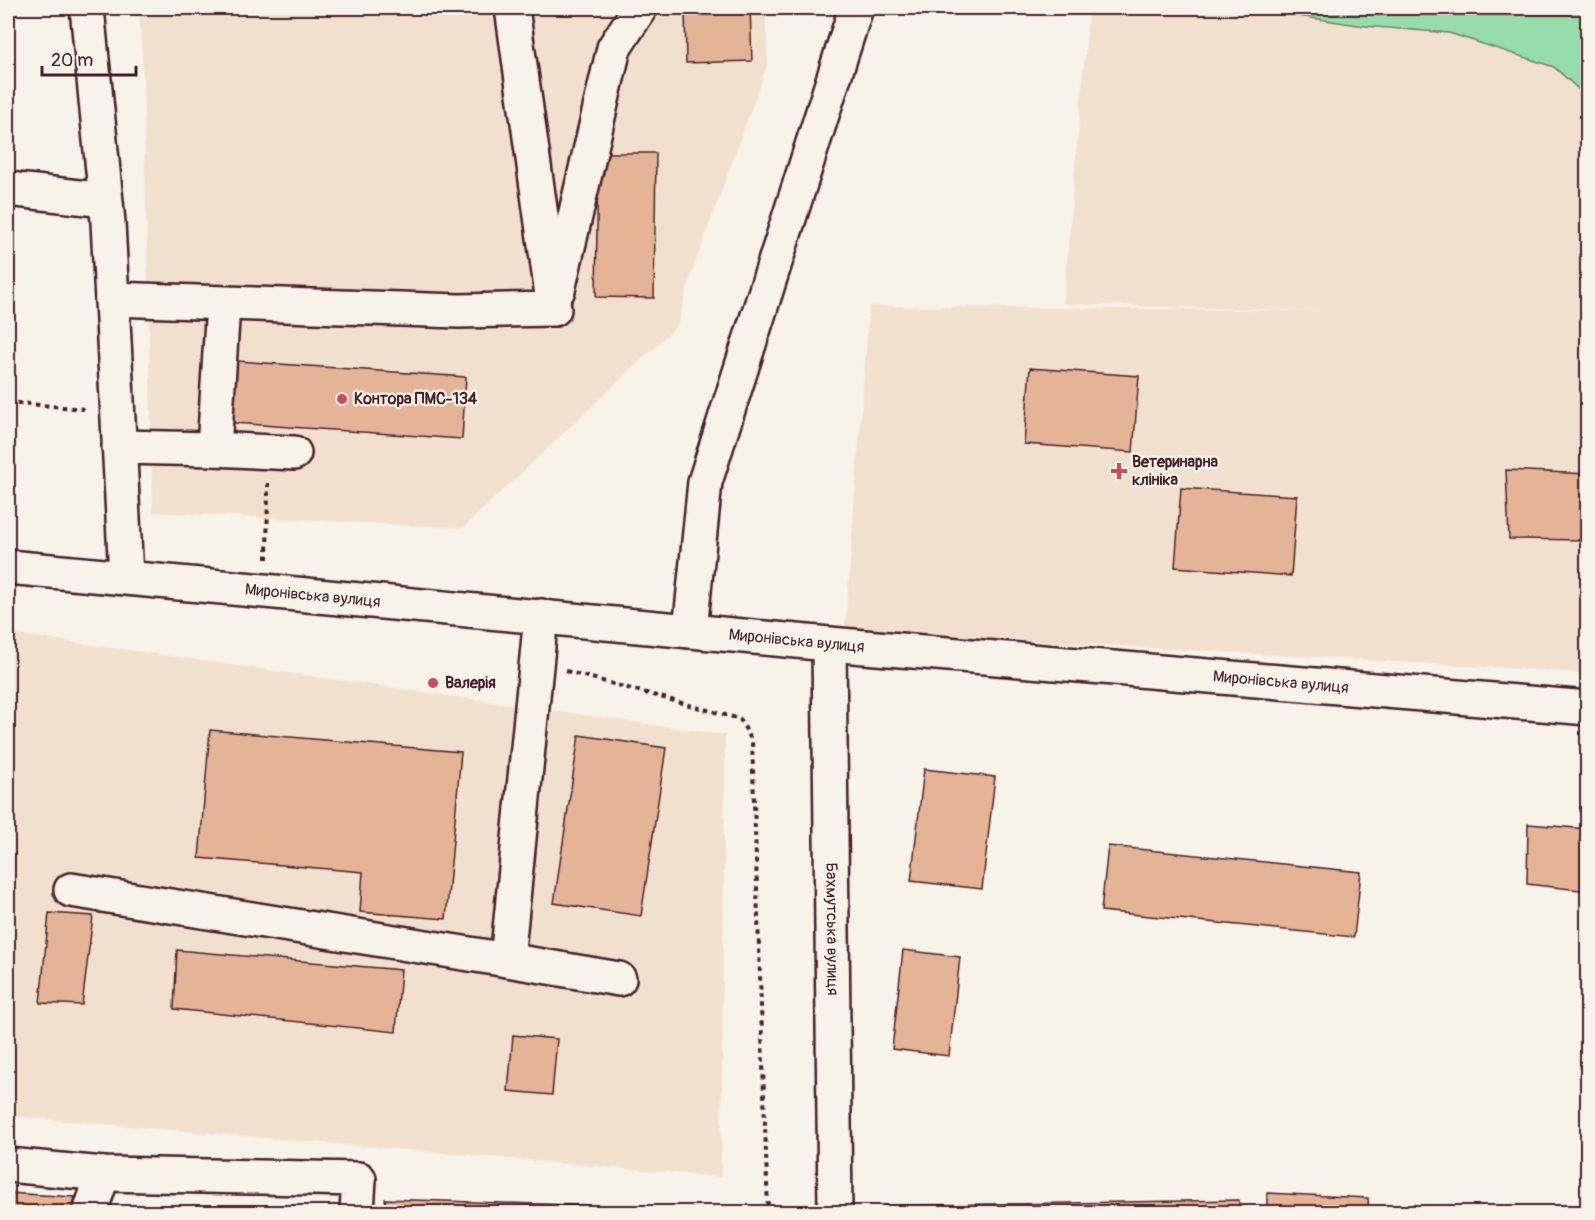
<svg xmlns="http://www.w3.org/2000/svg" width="1595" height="1220" viewBox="0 0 1595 1220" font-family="Pangolin,sans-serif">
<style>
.built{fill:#f2e0cf}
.green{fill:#97ddaa;stroke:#707e6a;stroke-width:1.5}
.building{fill:#e5b496;stroke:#4a1f2b;stroke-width:1.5}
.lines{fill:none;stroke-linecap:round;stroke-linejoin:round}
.minor-casing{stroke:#4a1f2b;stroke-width:38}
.path{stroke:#4a1f2b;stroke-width:4;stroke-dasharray:4.5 4.5;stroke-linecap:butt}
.minor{stroke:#f7f3e8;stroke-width:33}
.poi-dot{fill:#d1495b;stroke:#f7f3e8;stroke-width:2}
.labels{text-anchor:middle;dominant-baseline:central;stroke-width:4.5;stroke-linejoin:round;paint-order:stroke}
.poi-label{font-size:16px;font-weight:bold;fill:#4a1f2b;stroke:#f7f3e8;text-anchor:start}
.street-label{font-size:16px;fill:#4a1f2b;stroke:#f7f3e8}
</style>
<rect width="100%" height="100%" fill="#f7f3e8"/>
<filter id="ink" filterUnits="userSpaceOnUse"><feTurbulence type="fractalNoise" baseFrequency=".0167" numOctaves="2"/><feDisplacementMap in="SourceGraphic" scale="12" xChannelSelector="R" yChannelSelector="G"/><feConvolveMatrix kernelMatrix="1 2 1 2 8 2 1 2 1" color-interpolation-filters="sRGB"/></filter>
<g filter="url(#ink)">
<!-- built -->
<path class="built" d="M139,8H765L768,63L692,272L677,326L463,528L153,512L143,78Z
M1089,8H1587V673L845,630L869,306L1323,311L1063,304Z
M8,633L725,735L721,1177L8,1116Z"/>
<!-- green -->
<path class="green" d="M1244,8H1587V97L1554,67L1449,33L1365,26Z"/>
<!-- building -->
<path class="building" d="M685,8H750L752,61L686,63Z
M598,153H656L654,298L596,297Z
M223,360L466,377L462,439L219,422Z
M1030,368L1139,376L1133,452L1024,444Z
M1506,470L1588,474V540L1509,539Z
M1181,488L1297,496L1291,576L1175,567Z
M210,730L461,752L446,919L360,912L363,872L199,858Z
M579,735L666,748L641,916L554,903Z
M924,769L995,777L982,889L911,881Z
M1528,824L1588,829V891L1527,884Z
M1108,846L1361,872L1354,937L1101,911Z
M49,913L93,916L82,1005L40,1003Z
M177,950L401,970L396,1032L174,1009Z
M903,950L960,957L949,1056L892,1049Z
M513,1035L557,1039L552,1095L508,1091Z
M8,1193L75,1197L71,1212H8Z
M1267,1193L1368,1198L1369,1212H1267Z
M385,1199L747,1211V1212H387Z
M1239,1200V1212H884V1206Z"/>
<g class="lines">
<defs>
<g id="minor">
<path d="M87,8L108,222L126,577"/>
<path d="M8,189L105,200"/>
<path d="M558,290L614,48L640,8"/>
<path d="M112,299L459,311L554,309L512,8"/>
<path d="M119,447L214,449L223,304"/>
<path d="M214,449L294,453"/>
<path id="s1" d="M8,567L829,644L1588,708"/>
<path d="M541,616L507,960L619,979"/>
<path d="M690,631L705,482L856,8"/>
<path id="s2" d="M829,644L835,1212"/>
<path d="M71,890L507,960"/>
<path d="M8,1165L103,1174L359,1179L357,1212"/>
<path d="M90,1212L103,1174"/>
</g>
</defs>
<!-- minor casing -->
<use href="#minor" class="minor-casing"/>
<!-- path -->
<path class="path" d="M8,402L84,409
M267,559L268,483
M566,671L740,719L752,741L768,1212"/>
<!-- minor -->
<use href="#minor" class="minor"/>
</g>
</g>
<!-- markers -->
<g class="poi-dot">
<circle cx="342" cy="399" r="6"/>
<path d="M1116 462h6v6h6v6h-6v6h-6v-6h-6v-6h6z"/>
<circle cx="433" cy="683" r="6"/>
</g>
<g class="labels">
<!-- poi labels -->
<g class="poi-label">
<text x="354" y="399">Контора ПМС-134</text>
<text x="1132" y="462">Ветеринарна<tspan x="1132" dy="18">клініка</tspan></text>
<text x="445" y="683">Валерія</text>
</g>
<!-- street labels -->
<g class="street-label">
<text stroke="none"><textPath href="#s1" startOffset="306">Миронівська вулиця</textPath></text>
<text stroke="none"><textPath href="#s1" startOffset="792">Миронівська вулиця</textPath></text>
<text stroke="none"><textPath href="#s1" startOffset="1278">Миронівська вулиця</textPath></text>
<text stroke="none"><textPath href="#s2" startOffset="285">Бахмутська вулиця</textPath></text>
</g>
</g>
<!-- margin -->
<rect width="1595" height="1220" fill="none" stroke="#f7f3e8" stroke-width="30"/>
<rect x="15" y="15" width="1565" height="1190" fill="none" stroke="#4a1f2b" stroke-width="2" filter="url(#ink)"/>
<!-- scale -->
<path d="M42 66v9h94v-9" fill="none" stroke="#4a1f2b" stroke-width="3"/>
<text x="51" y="66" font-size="18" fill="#4a1f2b" stroke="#f7f3e8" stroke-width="4.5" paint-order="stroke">20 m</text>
</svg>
